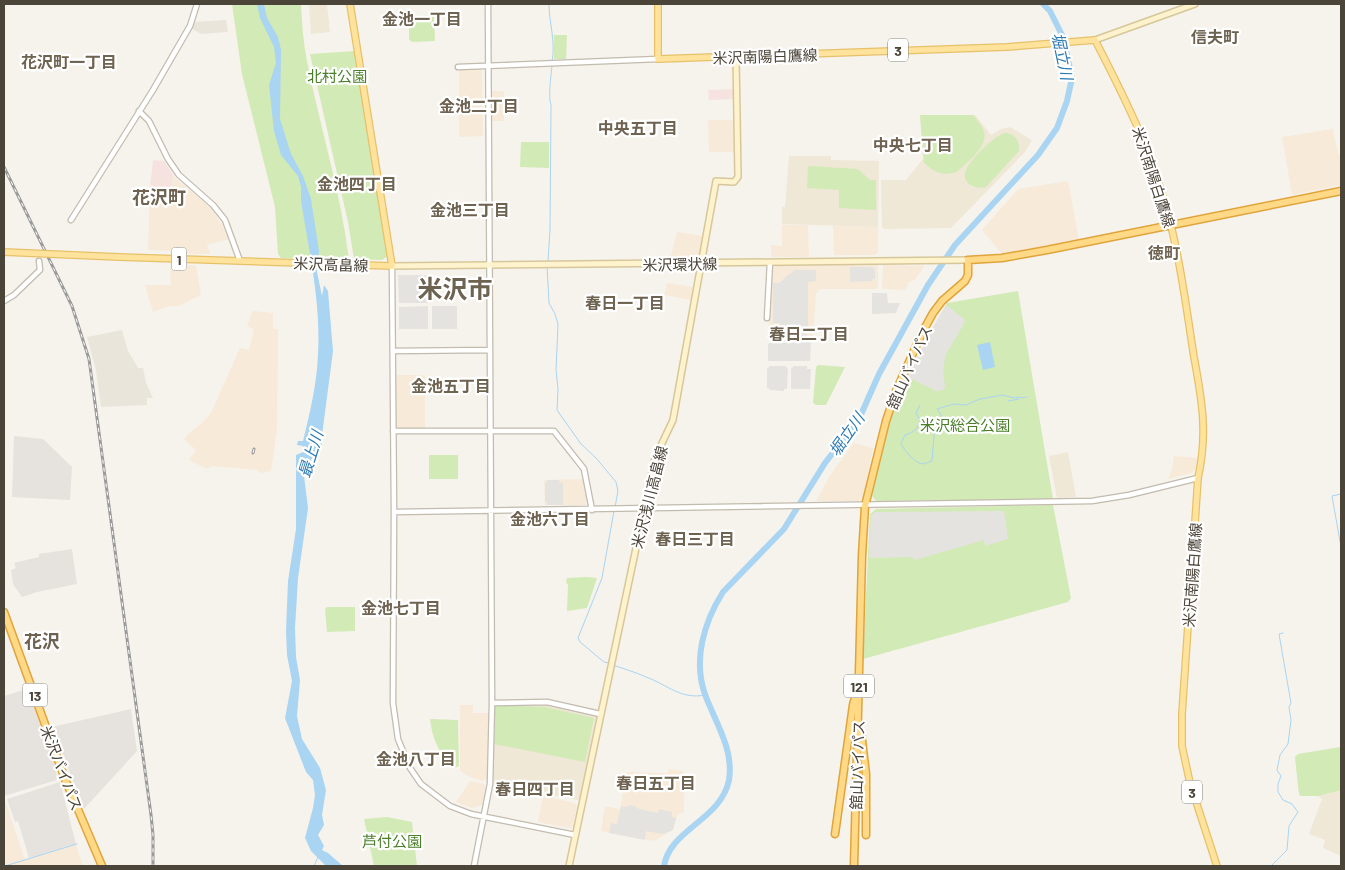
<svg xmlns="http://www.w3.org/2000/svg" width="1345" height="870" viewBox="0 0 1345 870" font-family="Barlow,'Noto Sans JP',sans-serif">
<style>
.residential{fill:#eae5da}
.commercial{fill:#f7ead8}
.industrial{fill:#e6e2dd}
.education{fill:#efe8d6}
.medical{fill:#f6e3e0}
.green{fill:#d2eab5}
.parking{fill:#e5e3e0}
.water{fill:#a9d4f2}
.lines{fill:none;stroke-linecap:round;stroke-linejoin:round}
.stream{stroke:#a9d4f2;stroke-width:1}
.river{stroke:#a9d4f2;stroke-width:6}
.tertiary-casing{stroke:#c2bbae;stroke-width:7}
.secondary-casing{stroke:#d6c79b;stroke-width:8}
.primary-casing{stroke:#e6c16a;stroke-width:8}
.trunk-casing{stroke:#e0a43c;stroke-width:9}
.tertiary{stroke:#fff;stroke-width:4.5}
.secondary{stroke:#fff3cd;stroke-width:5}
.primary{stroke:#ffe39c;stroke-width:5.5}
.trunk{stroke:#ffd985;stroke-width:6}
.rail-casing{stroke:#9a9a9a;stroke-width:3}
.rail{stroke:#fff;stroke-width:1;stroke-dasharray:4;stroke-linecap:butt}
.primary-bridge-casing{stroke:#e6c16a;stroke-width:8;stroke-linecap:butt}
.primary-bridge{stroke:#ffe39c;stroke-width:5.5}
.labels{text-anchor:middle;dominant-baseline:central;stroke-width:4.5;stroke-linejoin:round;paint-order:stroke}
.shield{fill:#fff;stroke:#817c74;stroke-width:1}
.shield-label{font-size:14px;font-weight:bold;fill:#4b4439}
.street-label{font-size:15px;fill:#4b4439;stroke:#fff}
.park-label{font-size:15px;fill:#4a7f2a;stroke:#fff}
.neighbourhood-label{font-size:16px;font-weight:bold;fill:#6e6250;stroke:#fff}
.water-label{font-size:16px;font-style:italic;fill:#2e7ab2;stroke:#fff}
.quarter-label{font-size:18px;font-weight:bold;fill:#6e6250;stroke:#fff}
.town-label{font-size:25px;font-weight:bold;fill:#6e6250;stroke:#fff}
</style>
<rect width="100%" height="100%" fill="#f6f3ec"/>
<!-- residential -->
<path class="residential" d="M226,20L228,32L201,34L191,28L194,22Z
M122,330L128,351L138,368H143L146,383L153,398H147V405L101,407L96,370L87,337Z"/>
<!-- commercial -->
<path class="commercial" d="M459,69H480L482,71L483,136L459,137Z
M491,91H504V121H491Z
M708,120H735L736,152H709Z
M1333,129L1338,154H1341V185L1292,195L1282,137Z
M174,177L211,208L223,227L229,239L207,245L210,254H192L175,251L148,250L150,187L171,191Z
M1068,181L1079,240L1002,254L982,230L1018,189Z
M782,225H808L809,257H771V245L782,246Z
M833,226L878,227V253L875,255H834Z
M677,232L703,236L699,260H670Z
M875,263L878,266V287L877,289H820L816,293L813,336L811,338H771L768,335L772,268L776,265Z
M196,265L201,295L179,306H169L153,312L145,285H171L170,266Z
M883,265L924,266L916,279L909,282L905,290L884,289L882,287Z
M667,283L693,287L691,300L664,295Z
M253,311L273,313V329H278L277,430L271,471L261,473L256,470L212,466L207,469L189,460L196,450L184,439L190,432L201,424L211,413L240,348L249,350L254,329L247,326Z
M395,375H425V427L423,428H397L395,426Z
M854,443L873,448L863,497L858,501H816L830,475Z
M1174,456L1197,458L1196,469L1191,473L1168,479L1172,469Z
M583,479L585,481L587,494L586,505H545L544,481L546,480Z
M460,705H473V713H489L487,778L483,781L470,777L460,771Z
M669,769L682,771L684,774V812L678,814L673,830L654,841L601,831L605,806L620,809L627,772L668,773Z
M470,781L484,784L486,788L482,805L472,808L456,802Z
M543,796L575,803L577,806L573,826L570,828L538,822Z
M4,797L25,860L76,845L83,866H4Z"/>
<!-- industrial -->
<path class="industrial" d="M14,436L43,439L72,467L70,500L12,497Z
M72,549L77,584L37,592L22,597L13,584L11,570L16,568L14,563L39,557V554Z
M27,689L56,768L57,780L4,796V696Z
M131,709L137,751L84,809L52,727Z
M60,782L76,844L29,858L18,821L15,822L7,799Z"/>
<!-- education -->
<path class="education" d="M309,4H327L330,32L311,34Z
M920,115H975L991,135L1001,129L1010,127L1032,140L1025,152L951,228L884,229L882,227L881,180H906L923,159Z
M789,156H831V160L879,161L878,227L782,224V207H785Z
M1068,452L1076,497L1057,498L1049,456Z
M495,704H545L595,715L597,719L581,798L577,800L493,783L492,781L493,707Z
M1341,747V856L1323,848L1325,840L1309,834L1322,799L1318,796H1301L1299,794L1295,757L1298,754Z"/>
<!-- medical -->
<path class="medical" d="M734,89V99L709,100L708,90Z
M153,160L164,161L174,176L170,191L150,186Z"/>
<!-- green -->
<path class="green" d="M232,4H301C302,23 303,42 307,61C320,128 341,192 349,260L281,258L278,254L275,207L242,74Z
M434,15L435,41L412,42L409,39V19L412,16Z
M554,35H567L566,59H554Z
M355,51L389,255L382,260L354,259L348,222L310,54Z
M920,115H973C976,119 981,124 983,129C991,145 967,162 957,172C941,176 936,173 924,163Z
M1005,133C1015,134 1020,141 1019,151L986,187C974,190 959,182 967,168C972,158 995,135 1005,133Z
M521,142H549V168L520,167Z
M808,166L858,169L870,180H876V210L839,208V190L807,188Z
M1018,291L1053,499L876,501L872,496L883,443L897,393L947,303Z
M818,365L845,367L826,405H816L813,403L816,367Z
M429,455H458V479H429Z
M1053,505L1071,598L1068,602L863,659L870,514L876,509Z
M586,577L597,578L587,608L567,611L568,584L566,583L567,578Z
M327,607H355V631L327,632L325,609Z
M496,705L545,707L594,718L585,762L494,744V708Z
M430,719L458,720L459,766L455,768C439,755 432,738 430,719Z
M1341,747V790L1318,796H1301L1299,794L1295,757L1298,754Z
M387,817L412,822L417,866H374L364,819Z"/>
<!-- parking -->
<path class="parking" d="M850,267H872V268H875V279H873L872,281L850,282Z
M793,270H816V281L808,282V327L795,328H807V338H772V334H768L769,328H781L780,323H773V283H779L789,274L793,273Z
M398,275H428V303H399Z
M872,293H887L888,303H900L896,313L872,314Z
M428,306V329H399V307Z
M432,306H457V329H432Z
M948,306L964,319L965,322L946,354L943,369L945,387L943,390L937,391L907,377L931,330L945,307Z
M811,342L810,361H768V344L770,343Z
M770,366H785L788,369L787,389H784V391L769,390V388H767V369Z
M794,366H807V369H811L810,389H791V369Z
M547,480H559L560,483H563V505H547V502H545V483L547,482Z
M1004,511L1008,539L985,546L984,540L915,560L912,557L869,558L871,515L875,512Z
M629,805L636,806V808L658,813L659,809L672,812V817L676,818L673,830L663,834L646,831L645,840L609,833L611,823L617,824L621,806L628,807Z"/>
<!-- water -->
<path class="water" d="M257,4H264L267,18L278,37L281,50L280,119L291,154L303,176L311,199L319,251L317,272L322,296L324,285L328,291L333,351L321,443L322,444L311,460L304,476L308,508L298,578L295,628L296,657L300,680L297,716L302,739L320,768L326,790L322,815L324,825L318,835L324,846L322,850L328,853L343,866H326L311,851L305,838L313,808L315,795L313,780L306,772L285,718L292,681L287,655L286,631L288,581L296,529V455L303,452L305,449L303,446L297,445L298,441H303C310,412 317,384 318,354C321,303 309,251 301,201V187L298,176L281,155L274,131L269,85L276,63L274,47L260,18Z
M990,342L995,367L983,370L977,345Z"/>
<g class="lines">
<!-- stream -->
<path class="stream" d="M549,4C549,23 556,42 552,62
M548,261L550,230L551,105C548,96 551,76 552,66
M547,265L549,303L555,314L558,324L556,370L558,389L557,410L581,444L596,458L616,482L618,491L615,507
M1008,401L1019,399
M920,405L916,413L920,420C919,428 913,433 905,435L901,443C903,450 916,464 923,464C925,464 930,461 932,461L934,435L943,421L941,415L937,409L954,404L966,405L980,399L1003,395L1014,398L1020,397L1021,398L1027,397
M1341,547L1332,496L1341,494
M609,663L604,662L580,642L578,638L602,578L614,511
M613,665C624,669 635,672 646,677C668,685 681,700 705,695
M5,866L77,844
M314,866L318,857
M1271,866L1287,850L1289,826L1298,812L1292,804L1283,800L1278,792V784L1281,776L1277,770L1280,755L1288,744L1291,720L1289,707L1291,703L1279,634L1283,633"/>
<!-- river -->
<path class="river" d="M664,866C670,829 721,820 729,780C734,750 716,723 706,697C692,661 704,622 723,592L784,529L825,463L859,419L879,374L928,285L955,245L1038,155L1057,128L1067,101L1072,78L1063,37L1050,11L1043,4"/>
<defs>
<path id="tertiary" d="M458,67L658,59
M139,111L149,121L168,159L179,175L213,205L225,220L240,261
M71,220L153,90L190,26L197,4
M392,266L394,512L393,703L398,739L410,768L421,784L450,806L471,814L575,835
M4,301L14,295L40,270L39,261
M767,318L770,262
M393,351L489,350
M393,431H554L584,469L592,510
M394,512L1092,501L1129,495L1198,478
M492,703L547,702L600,714
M474,866L490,784L492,703L488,4"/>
<path id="secondary" d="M1095,40L1195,4
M392,266L968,260
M569,866L655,458L673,420L716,181L734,182L738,177L736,57"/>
<path id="primary" d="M658,4V59L1007,47L1095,40C1127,102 1155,158 1171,226C1182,269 1187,314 1194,357C1202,400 1208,434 1198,478L1182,714V746L1190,783L1217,866
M119,257L392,266L350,4"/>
<path id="trunk" d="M4,612L65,779L102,866
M861,732L866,774V835
M835,834L853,705L856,694
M854,866L862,556L865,506L886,421L896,391L922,333L933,313L942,301L965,281L968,275V260L1002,258L1047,250L1341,191"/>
</defs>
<!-- tertiary casing -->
<use href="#tertiary" class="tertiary-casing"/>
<!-- secondary casing -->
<use href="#secondary" class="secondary-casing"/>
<!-- primary casing -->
<use href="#primary" class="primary-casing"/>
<!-- trunk casing -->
<use href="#trunk" class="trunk-casing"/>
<!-- tertiary -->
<use href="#tertiary" class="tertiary"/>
<!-- secondary -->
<use href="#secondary" class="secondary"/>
<!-- primary -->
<use href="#primary" class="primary"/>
<!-- trunk -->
<use href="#trunk" class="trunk"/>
<defs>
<path id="rail" d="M4,167L72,306L89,359L151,815L153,835V866
M253,453L254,449"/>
</defs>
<!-- rail casing -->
<use href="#rail" class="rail-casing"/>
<!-- rail -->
<use href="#rail" class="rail"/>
<defs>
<path id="primary-bridge" d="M4,252L119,257"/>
</defs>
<!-- primary-bridge casing -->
<use href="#primary-bridge" class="primary-bridge-casing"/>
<!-- primary-bridge -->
<use href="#primary-bridge" class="primary-bridge"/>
</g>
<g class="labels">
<!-- shield labels -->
<g class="shield">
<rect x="888" y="38.5" width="20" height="23" rx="4"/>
<rect x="171.5" y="247.5" width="15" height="23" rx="4"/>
<rect x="844" y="674.5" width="30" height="23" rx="4"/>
<rect x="22.5" y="683.5" width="25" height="23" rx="4"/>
<rect x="1182" y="780.5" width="20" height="23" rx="4"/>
</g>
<g class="shield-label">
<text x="898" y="50">3</text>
<text x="179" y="259">1</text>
<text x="859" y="686">121</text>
<text x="35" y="695">13</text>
<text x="1192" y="792">3</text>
</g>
<!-- street labels -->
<g class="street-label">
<text transform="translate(765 56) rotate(-2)">米沢南陽白鷹線</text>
<text transform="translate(1154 177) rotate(72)">米沢南陽白鷹線</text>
<text transform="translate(331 264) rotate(2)">米沢高畠線</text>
<text transform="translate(680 264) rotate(-1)">米沢環状線</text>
<text transform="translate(909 367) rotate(-66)">舘山バイパス</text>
<text transform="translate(649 497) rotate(-76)">米沢浅川高畠線</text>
<text transform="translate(1192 575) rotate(-86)">米沢南陽白鷹線</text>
<text transform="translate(857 765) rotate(-88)">舘山バイパス</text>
<text transform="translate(62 768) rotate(69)">米沢バイパス</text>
</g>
<!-- park labels -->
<g class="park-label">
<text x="337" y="76">北村公園</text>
<text x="965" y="425">米沢総合公園</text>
<text x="392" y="841">芦付公園</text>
</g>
<!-- neighbourhood labels -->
<g class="neighbourhood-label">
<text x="422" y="18">金池一丁目</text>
<text x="1215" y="36">信夫町</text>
<text x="69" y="61">花沢町一丁目</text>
<text x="479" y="105">金池二丁目</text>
<text x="638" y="127">中央五丁目</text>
<text x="913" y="144">中央七丁目</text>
<text x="357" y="183">金池四丁目</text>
<text x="470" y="209">金池三丁目</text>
<text x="1164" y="252">徳町</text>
<text x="625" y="302">春日一丁目</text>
<text x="809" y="333">春日二丁目</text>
<text x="451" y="385">金池五丁目</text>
<text x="550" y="518">金池六丁目</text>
<text x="695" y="538">春日三丁目</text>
<text x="401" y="607">金池七丁目</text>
<text x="416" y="758">金池八丁目</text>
<text x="656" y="782">春日五丁目</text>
<text x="535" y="788">春日四丁目</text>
</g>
<!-- water labels -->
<g class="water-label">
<text transform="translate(1063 56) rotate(78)">堀立川</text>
<text transform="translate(846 434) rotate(-55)">堀立川</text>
<text transform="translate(310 454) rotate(-73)">最上川</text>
</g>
<!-- quarter labels -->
<g class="quarter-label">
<text x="159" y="197">花沢町</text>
<text x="42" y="641">花沢</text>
</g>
<!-- town labels -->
<g class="town-label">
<text x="455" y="288">米沢市</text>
</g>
</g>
<!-- border -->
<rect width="1345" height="870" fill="none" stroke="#4b4439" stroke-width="10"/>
</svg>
